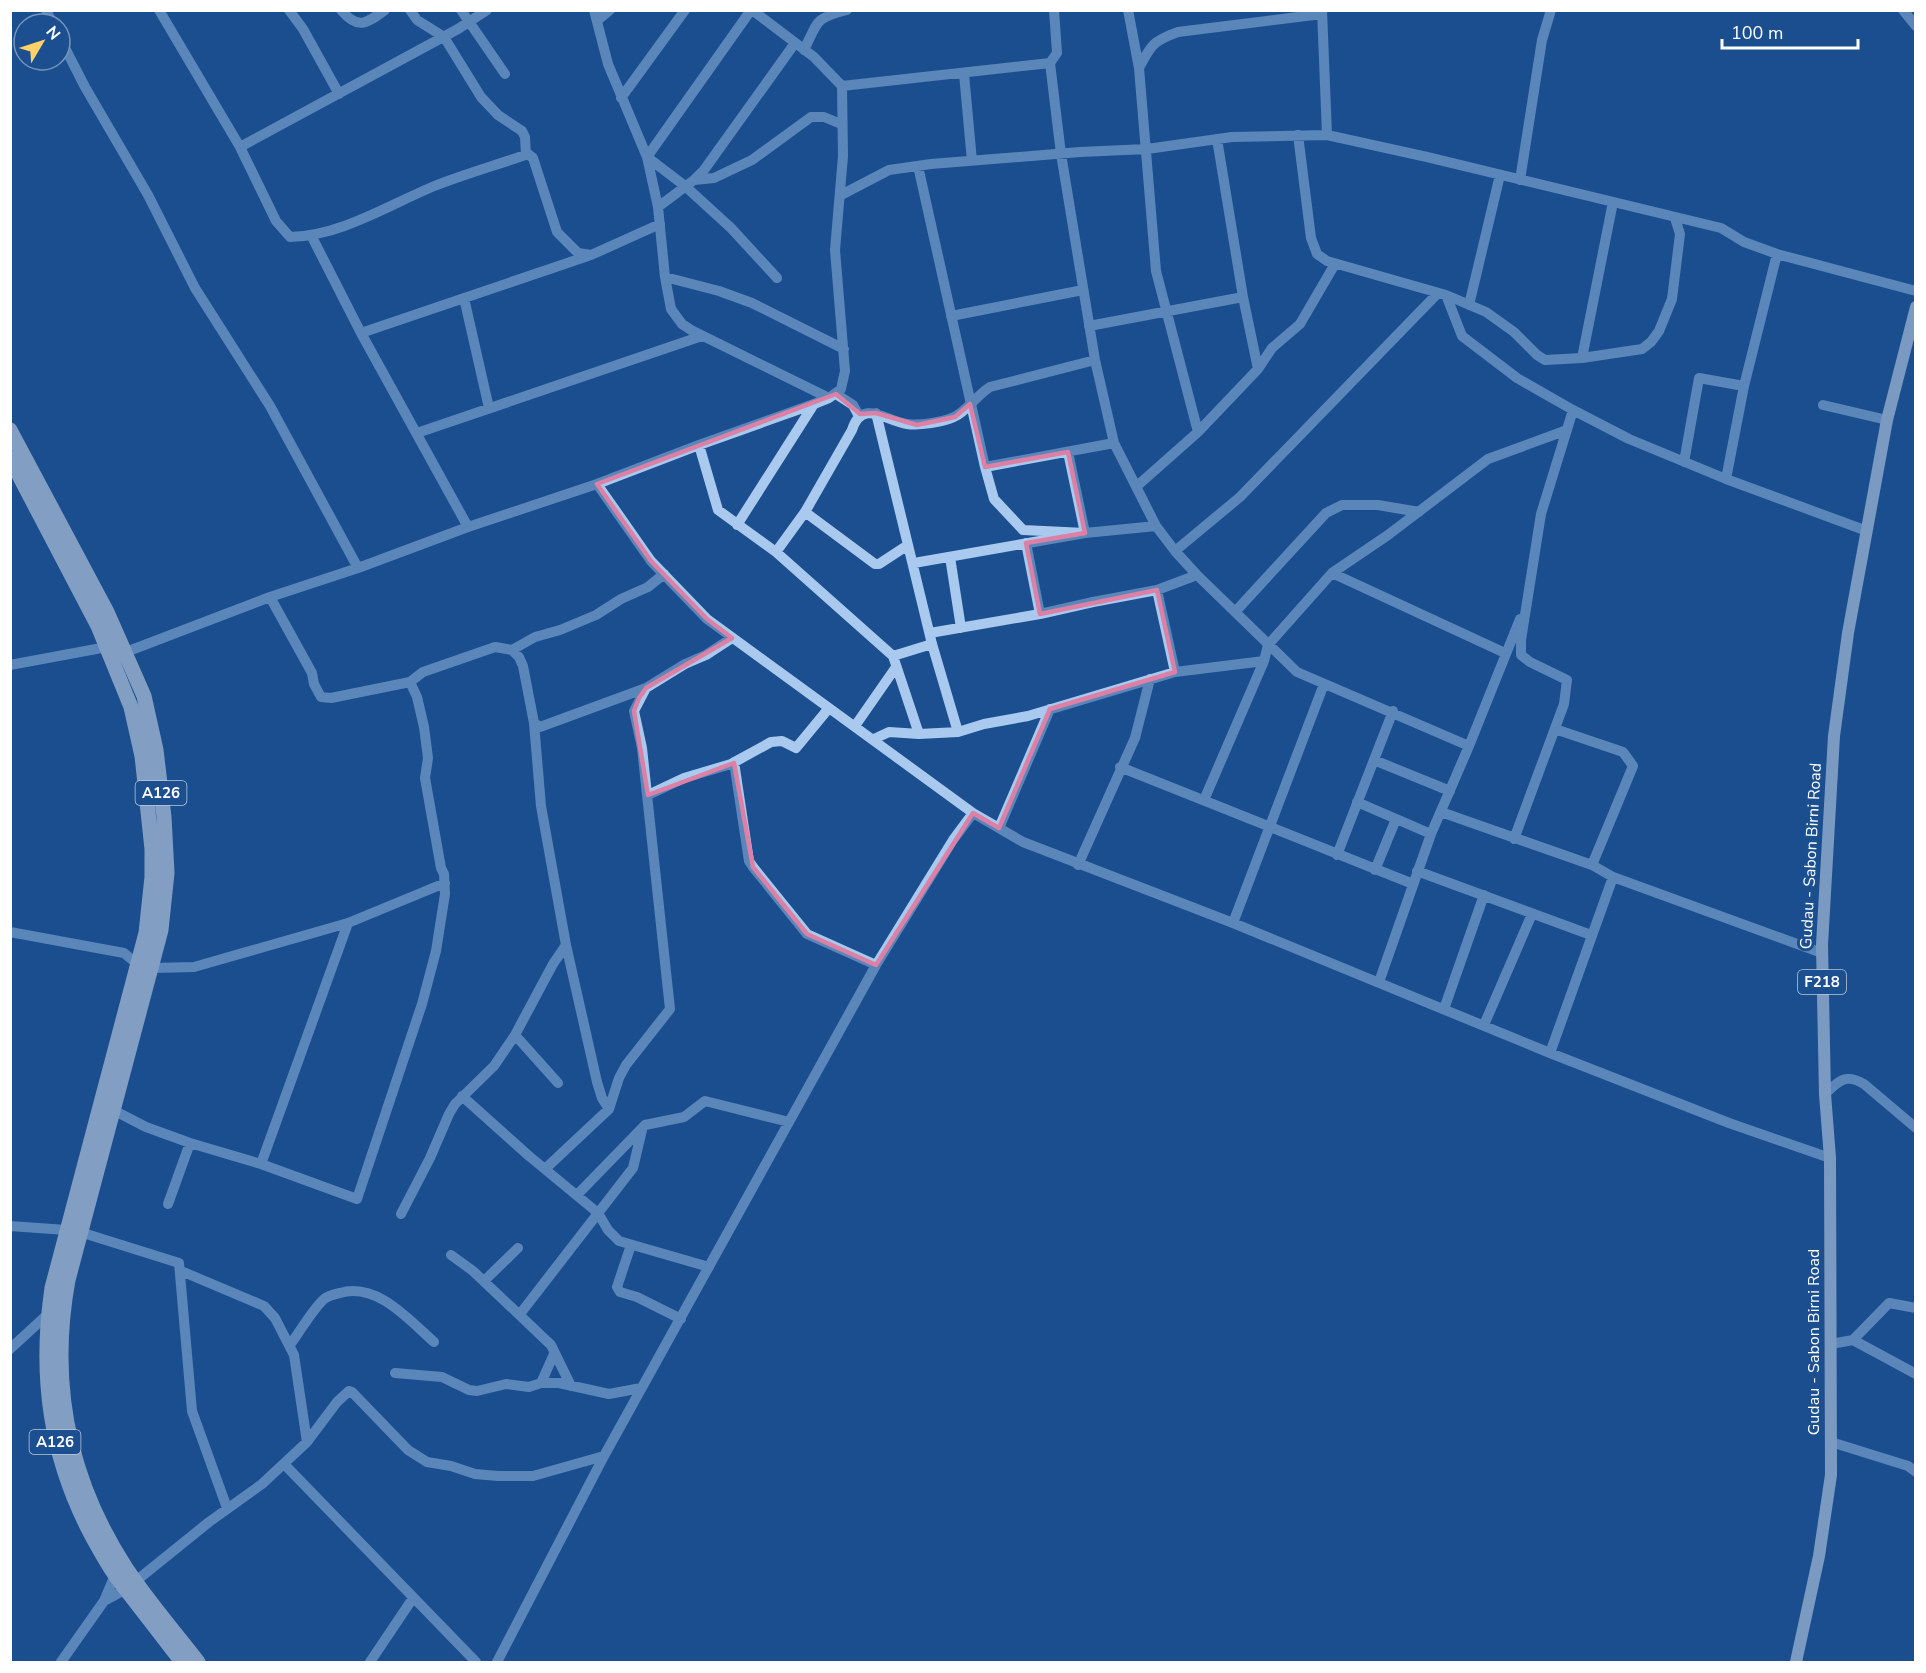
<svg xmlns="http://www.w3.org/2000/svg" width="1926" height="1673" viewBox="0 0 1926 1673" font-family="'Nunito Sans',sans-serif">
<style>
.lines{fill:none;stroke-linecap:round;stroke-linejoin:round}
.minor{stroke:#a9c9ee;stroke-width:10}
.major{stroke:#f0f6ff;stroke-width:12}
.highway{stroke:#fff;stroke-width:15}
.marked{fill:none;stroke:#dd80a5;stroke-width:4.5;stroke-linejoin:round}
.labels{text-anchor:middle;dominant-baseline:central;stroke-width:6;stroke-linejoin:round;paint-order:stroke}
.shield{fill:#1b4f8f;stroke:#bbcadd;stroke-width:1.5}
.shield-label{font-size:15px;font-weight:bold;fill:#fff}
.street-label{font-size:16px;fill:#fff;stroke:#1b4f8f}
</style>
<rect width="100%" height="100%" fill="#1b4f8f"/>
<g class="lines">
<!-- minor -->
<path class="minor" d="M46,10L53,24
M159,10L240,147L276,221L290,237C340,236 387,206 432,187C464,174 497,165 528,154L533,158L557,232L578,253L591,255L660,224
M289,10L303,29L339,94
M341,10C358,30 366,24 385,10
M410,10L417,20L444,37L481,97L498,115L522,131L525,137L526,155
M461,10L505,74
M594,10L608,64L647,157L658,207L665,277L671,309L682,324L691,330L829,398
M1054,10L1057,53L1050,63L1061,154L1095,360L1114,443L1156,526L1175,551L1197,575L1297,672L1469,746
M1128,10L1139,68L1156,271L1198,432
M1322,10L1327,135
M1903,10L1916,26
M598,20L610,10
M60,38L85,87L148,195L195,288L270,406L358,568
M804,50C818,22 814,18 847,10
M1139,68C1151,45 1153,41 1178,32L1322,14
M964,74L972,161
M842,86L1050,63
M621,98L685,10
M1298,135L1311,238L1317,254L1327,261L1446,295L1486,312L1514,332L1537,355L1545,360L1582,358L1642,349L1651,342L1659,331L1672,299L1680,234L1675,218
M1217,139L1243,297L1258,369
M240,147L458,29L487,10
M647,157L751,10
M647,157L685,186L731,228L777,278
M918,166L985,467L994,499L1023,530L1085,533
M694,180L714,178L752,160L811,117H824L841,124
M1520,180L1542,40L1551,10
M841,195L889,170L931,164L1080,152L1147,149L1232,137L1327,135L1427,157L1721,228L1744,242L1777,254L1916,291
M658,207L694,180L704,170L795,43
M312,237L361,333L468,527
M665,277L719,291L752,303L844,349
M1446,295L1462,336L1517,378L1573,410L1629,439L1726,479L1867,531
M464,298L489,408
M1469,305L1500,175
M951,316L1083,290
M1089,326L1243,297
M361,333L588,256
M1582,358L1613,202
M836,394L853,405L859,416
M1823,405L1887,420
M876,413L932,644L958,732
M417,433L702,336
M699,445L718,510L776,552L893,656L919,734
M1068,452L1085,533
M1684,462L1699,378L1744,386
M985,467L1114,443
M1726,479L1744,386L1777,254
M597,484L651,561L707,619L973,813L1023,842L1233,923L1550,1053L1729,1123L1830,1158
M1137,486L1198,432L1258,369L1272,348L1300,324L1335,264
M805,512L875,564H879L908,545
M737,525L814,404
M1026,543L1040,614
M1175,551L1240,497L1438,293
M776,552L805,512L852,430C862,398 886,421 907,424C919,426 943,422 954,417C966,412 977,395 990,387L1095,360
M950,557L961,628
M914,563L1085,533L1156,526
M1332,573L1505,653
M1157,590L1175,672
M270,597L312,673L314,684L321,697L331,698L410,682L423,672L495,647L512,650L519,657L523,666L534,723L540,727L646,688L685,664L706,655L732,638
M1235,612L1326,513L1342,505H1378L1419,512
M930,633L1040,614L1093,602L1157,590L1197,575
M512,650L535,637L560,630L596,615L621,599L648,587L664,574
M126,652L270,597L358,568L468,527L597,484L699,445L814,404L829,398L841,389L845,371L835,250L843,156L842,86L814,57L752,10
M893,656L932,644
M10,665L107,647
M534,723L541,806L566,945L597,1082L602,1098L609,1109
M855,726L896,667
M1555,729L1623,752L1633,766L1592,865
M874,739L889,732L919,734L958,732L984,724L1028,716L1175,672L1264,661
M1374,760L1450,791
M734,762L749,861L753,867L807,934L876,965
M1120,767L1413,884
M648,795L684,778L731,764L771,742L782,741L796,748L829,708
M1204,800L1264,661L1268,645L1332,573L1388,535L1488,459L1567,430
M1357,802L1431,834
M1441,812L1592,865L1613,877L1822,953
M999,828L1050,709
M1514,839L1564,704L1567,680L1530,662L1521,655V640L1541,514L1573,410
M1337,855L1393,711
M1078,865L1135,738L1150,679
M1375,870L1396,819
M1417,871L1591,935
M1233,923L1324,684
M10,932L124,953L137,964L152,968L194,967L348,923L445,883
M1379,982L1431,834L1469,746L1520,619
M1444,1009L1484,895
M1484,1025L1532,914
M515,1035L558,1083
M1550,1053L1613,877
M1825,1094C1839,1081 1845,1073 1864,1084L1916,1128
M462,1096L529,1156L598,1213L608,1230L619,1241L709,1267
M113,1110L146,1127L190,1143L261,1164L348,923
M261,1164L357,1199L422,1004L436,951L445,894L444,874L441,868L425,778L428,758L424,727L417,697L410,682
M545,1169L609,1109L619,1078L626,1065L670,1009L642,748L634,711L646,688
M577,1195L645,1125L684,1117L705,1101L789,1122
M168,1204L190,1143
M401,1214L430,1158L449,1114L455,1104L494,1066L515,1035L553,964L566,945
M10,1226L66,1230
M80,1232L179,1263L192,1411L227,1508
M631,1245L617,1287L620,1292L637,1297L681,1319
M451,1255L473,1271L551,1345L571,1386
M181,1271L264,1306L275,1318L294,1355L307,1442
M484,1281L518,1248
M520,1314L633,1168L642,1130
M1853,1340L1916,1374
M1831,1344L1853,1340L1889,1303L1916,1308
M290,1345C301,1330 311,1312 323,1300C327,1296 335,1294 340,1293C377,1282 409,1320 434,1342
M10,1349L48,1314
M395,1373L442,1377L469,1390L477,1391L506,1384L529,1387L541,1383H559L609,1394L641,1388
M541,1383L554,1354
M1831,1442L1908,1466L1916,1472
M285,1465L476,1662
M104,1601L126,1589L209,1522L262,1484L307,1442L337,1402L349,1391L352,1392L408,1450L427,1462L451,1466L475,1474L498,1476H533L604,1456
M61,1662L104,1601L115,1575L119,1572
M370,1662L413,1598
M497,1662L604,1456L876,965L953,840L973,813"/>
<!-- major -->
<path class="major" d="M1796,1662L1819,1556L1831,1475L1830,1158L1825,1094L1822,945L1834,736L1848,633L1887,420L1916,307"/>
<!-- highway -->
<path class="highway" d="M10,430L107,612L144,696L156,750L164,817L167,873L161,930L68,1280C49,1384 68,1479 126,1568C148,1601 174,1631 198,1662
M10,458L98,626L131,707L142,756L152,849V877L146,933L52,1288C39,1376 50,1457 92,1536C101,1552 109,1568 121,1583C141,1609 162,1636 182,1662"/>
</g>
<!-- marked area -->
<path d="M0 0H1926V1673H0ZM836,394L860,414L876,413L917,425L955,417L970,404L985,467L1068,452L1085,533L1026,543L1040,614L1157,590L1175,672L1050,709L999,828L973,813L876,965L807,934L753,867L734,763L648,795L634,711L639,698L646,688L732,638L707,619L651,561L597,484Z" fill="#1b4f8f" fill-opacity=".55" fill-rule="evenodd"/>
<path class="marked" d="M836,394L860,414L876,413L917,425L955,417L970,404L985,467L1068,452L1085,533L1026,543L1040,614L1157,590L1175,672L1050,709L999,828L973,813L876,965L807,934L753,867L734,763L648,795L634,711L639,698L646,688L732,638L707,619L651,561L597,484Z"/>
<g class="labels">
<!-- shield labels -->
<g class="shield">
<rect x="135.5" y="781" width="51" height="24" rx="4.5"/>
<rect x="1798" y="970" width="48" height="24" rx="4.5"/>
<rect x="29.5" y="1430" width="51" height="24" rx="4.5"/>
</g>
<g class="shield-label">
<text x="161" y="793">A126</text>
<text x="1822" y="982">F218</text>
<text x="55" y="1442">A126</text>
</g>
<!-- street labels -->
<g class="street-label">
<text transform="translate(1811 856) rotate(-87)">Gudau - Sabon Birni Road</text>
<text transform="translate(1814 1342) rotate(-90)">Gudau - Sabon Birni Road</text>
</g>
</g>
<!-- border -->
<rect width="1926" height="1673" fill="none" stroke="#ffffff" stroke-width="24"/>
<!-- north arrow -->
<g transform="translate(42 42) rotate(51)"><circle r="28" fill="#1b4f8f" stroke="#7695bc" stroke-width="1.5"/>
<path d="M0-4.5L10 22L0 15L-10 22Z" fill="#ffd166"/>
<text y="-9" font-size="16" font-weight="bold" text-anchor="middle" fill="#ffffff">N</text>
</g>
<!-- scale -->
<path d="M1722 39v9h136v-9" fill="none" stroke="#ffffff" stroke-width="3"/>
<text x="1731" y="39" font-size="18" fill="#ffffff" stroke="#1b4f8f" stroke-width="4.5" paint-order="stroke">100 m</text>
</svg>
